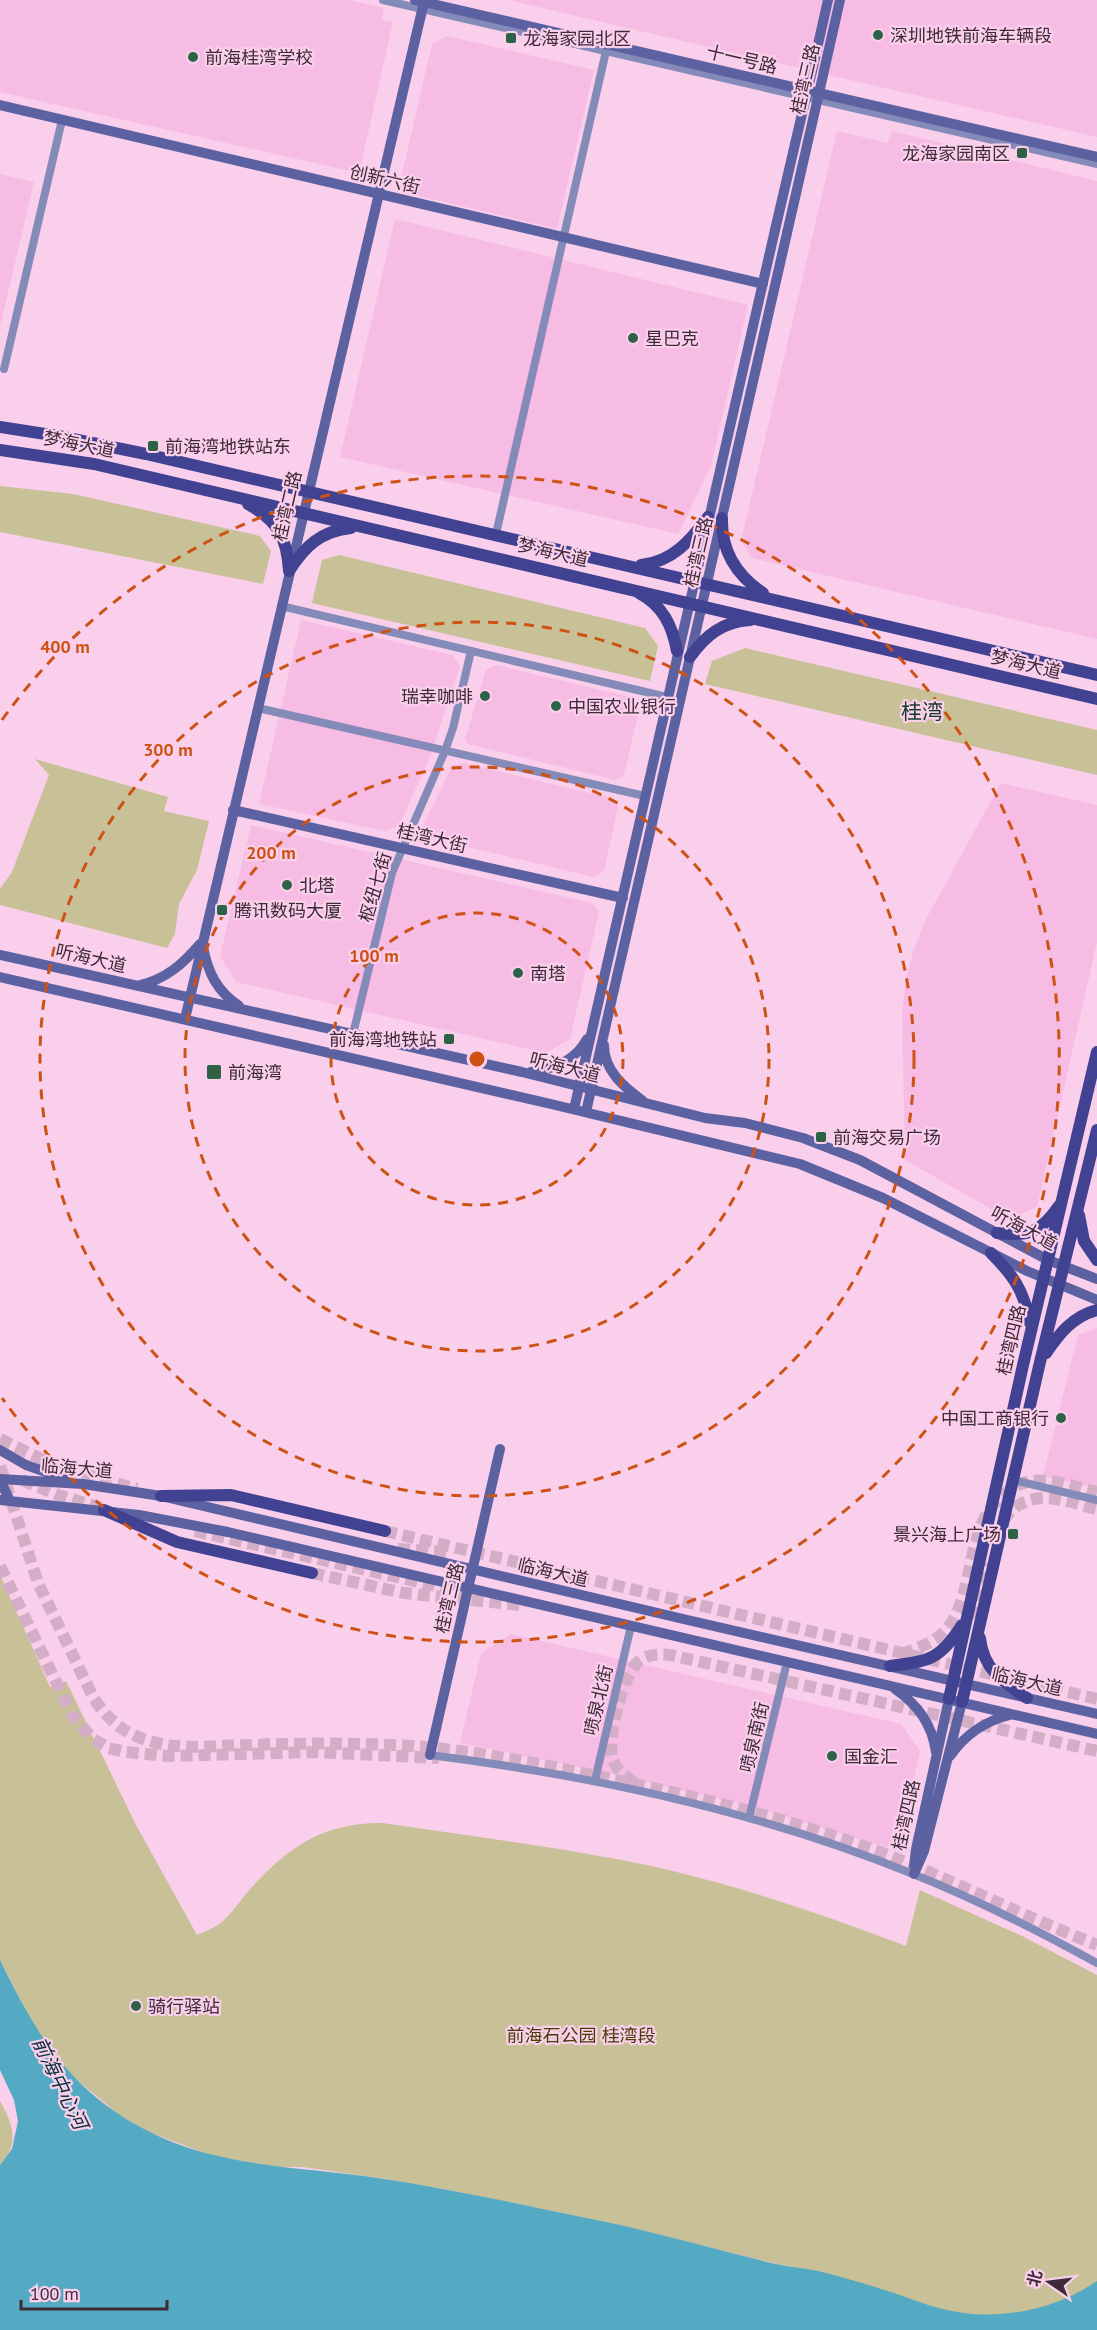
<svg xmlns="http://www.w3.org/2000/svg" width="1097" height="2330" viewBox="0 0 1097 2330" font-family="'PT Sans','Noto Sans SC',sans-serif">
<style>
.built{fill:#f7bce4}
.green{fill:#c8c097}
.water{fill:#53aac2}
.lines{fill:none;stroke-linecap:round;stroke-linejoin:round}
.primary-tunnel{stroke:#d4aec7;stroke-width:12;stroke-dasharray:12 6;stroke-linecap:butt}
.street{stroke:#858bb8;stroke-width:8}
.secondary{stroke:#5c61a2;stroke-width:10}
.primary{stroke:#414292;stroke-width:12}
.secondary-bridge{stroke:#5c61a2;stroke-width:10}
.ring{fill:none;stroke:#ce5213;stroke-width:3;stroke-dasharray:10 8}
.poi-dot{fill:#2e6247;stroke:#facfeb;stroke-width:2}
.labels{text-anchor:middle;dominant-baseline:central;stroke-width:4.5;stroke-linejoin:round;paint-order:stroke}
.poi-label{font-size:18px;fill:#3e2a38;stroke:#facfeb;text-anchor:start}
.street-label{font-size:18px;fill:#3e2a38;stroke:#facfeb}
.park-label{font-size:18px;fill:#483e05;stroke:#facfeb}
.water-label{font-size:20px;font-style:italic;fill:#07323c;stroke:#facfeb}
.quarter-label{font-size:21px;fill:#103a26;stroke:#facfeb}
.centre{fill:#ce5213;stroke:#facfeb;stroke-width:3}
.ring-label{font-size:18px;text-anchor:middle;font-weight:bold;fill:#ce5213;stroke:#facfeb;stroke-width:4.5;stroke-linejoin:round;paint-order:stroke}
</style>
<rect width="100%" height="100%" fill="#facfeb"/>
<!-- built -->
<path class="built" d="M0,0H349L384,8L382,20L393,22L359,173L0,92Z
M508,0H1097V137L824,74Z
M447,36L594,70L557,229L398,191L432,44Z
M837,131L888,143L892,131L1097,181V639L752,558L741,541Z
M0,174L34,182L0,327Z
M395,219L748,305L711,466L678,534L340,457Z
M301,620L452,655L460,666L430,757L399,826L385,831L259,804Z
M496,665L634,698L640,706L624,775L615,780L468,744L465,739L486,670Z
M464,763L611,798L618,807L604,871L594,877L425,837L421,830L452,766Z
M1001,783L1097,805V942L1037,1207L1009,1219L905,1160L902,1013L905,984L913,952L926,919Z
M251,825L592,903L599,912L570,1039L546,1053L236,982L220,956Z
M1097,1328V1488L1043,1476L1078,1335Z
M511,1634L901,1724L920,1751L900,1846L886,1847L745,1805L603,1772L460,1743L481,1653Z"/>
<!-- green -->
<path class="green" d="M0,486L73,494L260,536L271,551L263,584L0,532Z
M339,555L645,628L658,646L650,681L312,603L322,560Z
M745,648L1097,730V775L705,684L712,661Z
M35,759L168,797L164,811L209,821L197,870L179,904L175,934L167,948L0,905V889L12,872L49,775Z
M0,1575L50,1687L66,1681L136,1825L197,1935C205,1931 215,1928 222,1922C233,1912 242,1898 252,1887C289,1846 326,1822 383,1823C463,1835 543,1845 622,1860C720,1879 814,1911 906,1946L920,1890L1022,1936L1097,1975V2330H978L817,2271L777,2264L615,2224L454,2191L380,2178L302,2167H276L213,2156L151,2133L118,2114L76,2079L52,2054L32,2023L0,1960Z
M0,2101C13,2124 20,2144 0,2165Z"/>
<!-- water -->
<path class="water" d="M0,1960C37,2036 70,2091 148,2131C219,2168 300,2166 378,2178C456,2190 534,2207 611,2223C666,2235 721,2251 776,2264C790,2267 804,2268 818,2271C843,2277 869,2285 894,2293C917,2301 939,2310 964,2313C1009,2319 1060,2307 1097,2281V2330H0V2165L12,2149L18,2121L14,2100L0,2070Z"/>
<g class="lines">
<!-- primary-tunnel -->
<path class="primary-tunnel" d="M0,1439L56,1466L137,1489
M0,1466L38,1583L93,1697C107,1719 124,1734 150,1741C182,1751 217,1745 250,1745C305,1743 359,1743 414,1746C477,1751 540,1764 602,1777C699,1797 795,1820 888,1855C958,1883 1026,1917 1097,1945
M22,1480L58,1495L102,1508
M1003,1521C1027,1485 1062,1500 1097,1509
M195,1531L467,1593
M385,1531L1097,1699
M398,1549L447,1552
M0,1566L72,1715L93,1739L108,1748L126,1752L167,1756L314,1752L439,1758
M312,1573L404,1593L520,1605
M976,1619L988,1563
M902,1654C917,1648 935,1643 946,1630C979,1590 961,1522 1009,1491C1016,1486 1025,1481 1034,1481C1054,1478 1078,1488 1097,1492
M634,1782C624,1776 616,1769 612,1758C607,1739 623,1673 639,1661C648,1654 659,1654 670,1655L1097,1751"/>
<!-- street -->
<path class="street" d="M383,0L1097,164
M4,369L62,120
M496,534L606,51
M281,606L667,697
M258,708L645,796
M353,1034L392,873L445,751L453,728L471,651
M1013,1480L1097,1500
M430,1755C595,1776 759,1811 913,1874C976,1899 1037,1930 1097,1963
M595,1780L631,1626
M749,1818L787,1662"/>
<!-- secondary -->
<path class="secondary" d="M415,0L1097,157
M812,71L828,0
M819,93L840,0
M0,105L763,284
M233,810L623,898
M203,947C208,973 217,991 239,1006
M0,955L522,1072L705,1118L745,1123L803,1138L860,1160L1048,1260L1097,1279
M0,977L551,1104L800,1164L883,1198L1027,1271L1097,1300
M140,985C166,979 183,964 200,944
M185,1019L381,185
M604,1045C604,1071 624,1087 643,1101
M531,1072C554,1069 576,1060 587,1039
M574,1109L775,230
M586,1112L787,233
M0,1450L26,1465L66,1479
M0,1479L83,1484L161,1496L679,1618L1097,1714
M0,1480L10,1501
M0,1500L139,1515L228,1532L1097,1734
M895,1689C918,1705 932,1724 936,1752
M430,1755L500,1449
M950,1756C965,1735 984,1721 1010,1715
M914,1866L916,1849L949,1699
M914,1874L924,1851L962,1702"/>
<!-- primary -->
<path class="primary" d="M0,427L58,436L146,454L1097,675
M0,450L94,464L1097,699
M248,504C278,521 287,537 289,571
M722,518C721,551 736,575 763,593
M641,565C672,562 690,541 708,517
M289,571C305,546 321,531 351,528
M639,593C663,606 672,625 677,651
M690,657C706,635 722,622 750,620
M1079,1215L1084,1241L1097,1260
M997,1233C1029,1237 1041,1232 1059,1206
M991,1253C1014,1276 1024,1291 1030,1323
M1046,1353C1059,1334 1073,1316 1097,1310
M161,1496L231,1495L385,1531
M104,1510L177,1542L312,1573
M980,1638C983,1669 1003,1682 1027,1698
M890,1666C929,1661 940,1660 962,1625
M949,1699L1023,1365L1097,1052
M962,1702L1040,1362L1097,1130"/>
<!-- secondary-bridge -->
<path class="secondary-bridge" d="M381,185L424,2
M775,230L812,71
M787,233L819,93"/>
</g>
<!-- distance rings -->
<g class="ring">
<circle cx="477" cy="1059" r="146"/>
<circle cx="477" cy="1059" r="292"/>
<circle cx="477" cy="1059" r="437"/>
<path d="M2 720A583 583 0 1 1 2 1398"/>
</g>
<!-- markers -->
<g class="poi-dot">
<circle cx="878" cy="35" r="6"/>
<rect x="505" y="32" width="12" height="12" rx="3"/>
<circle cx="193" cy="57" r="6"/>
<rect x="1016" y="147" width="12" height="12" rx="3"/>
<circle cx="633" cy="338" r="6"/>
<rect x="147" y="440" width="12" height="12" rx="3"/>
<circle cx="485" cy="696" r="6"/>
<circle cx="556" cy="706" r="6"/>
<circle cx="287" cy="885" r="6"/>
<rect x="216" y="904" width="12" height="12" rx="3"/>
<circle cx="518" cy="973" r="6"/>
<rect x="443" y="1033" width="12" height="12" rx="3"/>
<rect x="206" y="1064" width="16" height="16" rx="3"/>
<rect x="815" y="1131" width="12" height="12" rx="3"/>
<circle cx="1061" cy="1418" r="6"/>
<rect x="1007" y="1528" width="12" height="12" rx="3"/>
<circle cx="832" cy="1756" r="6"/>
<circle cx="136" cy="2006" r="6"/>
</g>
<g class="labels">
<!-- poi labels -->
<g class="poi-label">
<text x="890" y="35">深圳地铁前海车辆段</text>
<text x="523" y="38">龙海家园北区</text>
<text x="205" y="57">前海桂湾学校</text>
<text x="1010" y="153" text-anchor="end">龙海家园南区</text>
<text x="645" y="338">星巴克</text>
<text x="165" y="446">前海湾地铁站东</text>
<text x="473" y="696" text-anchor="end">瑞幸咖啡</text>
<text x="568" y="706">中国农业银行</text>
<text x="299" y="885">北塔</text>
<text x="234" y="910">腾讯数码大厦</text>
<text x="530" y="973">南塔</text>
<text x="437" y="1039" text-anchor="end">前海湾地铁站</text>
<text x="228" y="1072">前海湾</text>
<text x="833" y="1137">前海交易广场</text>
<text x="1049" y="1418" text-anchor="end">中国工商银行</text>
<text x="1001" y="1534" text-anchor="end">景兴海上广场</text>
<text x="844" y="1756">国金汇</text>
<text x="148" y="2006">骑行驿站</text>
</g>
<!-- street labels -->
<g class="street-label">
<text transform="translate(742 59) rotate(13)">十一号路</text>
<text transform="translate(805 79) rotate(-77)">桂湾三路</text>
<text transform="translate(385 179) rotate(13)">创新六街</text>
<text transform="translate(79 444) rotate(11)">梦海大道</text>
<text transform="translate(287 506) rotate(-77)">桂湾二路</text>
<text transform="translate(553 552) rotate(13)">梦海大道</text>
<text transform="translate(698 552) rotate(-77)">桂湾三路</text>
<text transform="translate(1026 664) rotate(13)">梦海大道</text>
<text transform="translate(432 838) rotate(13)">桂湾大街</text>
<text transform="translate(375 887) rotate(-74)">枢纽七街</text>
<text transform="translate(91 958) rotate(13)">听海大道</text>
<text transform="translate(565 1067) rotate(14)">听海大道</text>
<text transform="translate(1024 1228) rotate(28)">听海大道</text>
<text transform="translate(1011 1340) rotate(-77)">桂湾四路</text>
<text transform="translate(77 1468) rotate(5)">临海大道</text>
<text transform="translate(553 1572) rotate(13)">临海大道</text>
<text transform="translate(449 1598) rotate(-77)">桂湾三路</text>
<text transform="translate(1027 1681) rotate(13)">临海大道</text>
<text transform="translate(598 1700) rotate(-77)">喷泉北街</text>
<text transform="translate(754 1737) rotate(-77)">喷泉南街</text>
<text transform="translate(906 1815) rotate(-78)">桂湾四路</text>
</g>
<!-- park labels -->
<g class="park-label">
<text x="581" y="2035">前海石公园 桂湾段</text>
</g>
<!-- water labels -->
<g class="water-label">
<text transform="translate(60 2083) rotate(64)">前海中心河</text>
</g>
<!-- quarter labels -->
<g class="quarter-label">
<text x="922" y="711">桂湾</text>
</g>
</g>
<circle cx="477" cy="1059" r="9" class="centre"/>
<g class="ring-label">
<text x="65" y="653">400 m</text>
<text x="168" y="756">300 m</text>
<text x="271" y="859">200 m</text>
<text x="374" y="962">100 m</text>
</g>
<!-- north arrow -->
<g transform="translate(1049 2282) rotate(284)" stroke="#facfeb" stroke-width="4.5" paint-order="stroke">
<path d="M0-4.5L10 22L0 15L-10 22Z" fill="#3e2a38"/>
<text y="-9" font-size="16" font-weight="bold" text-anchor="middle" fill="#3e2a38">北</text>
</g>
<!-- scale -->
<path d="M21 2300v9h146v-9" fill="none" stroke="#3e2a38" stroke-width="3"/>
<text x="30" y="2300" font-size="18" fill="#3e2a38" stroke="#facfeb" stroke-width="4.5" paint-order="stroke">100 m</text>
</svg>
